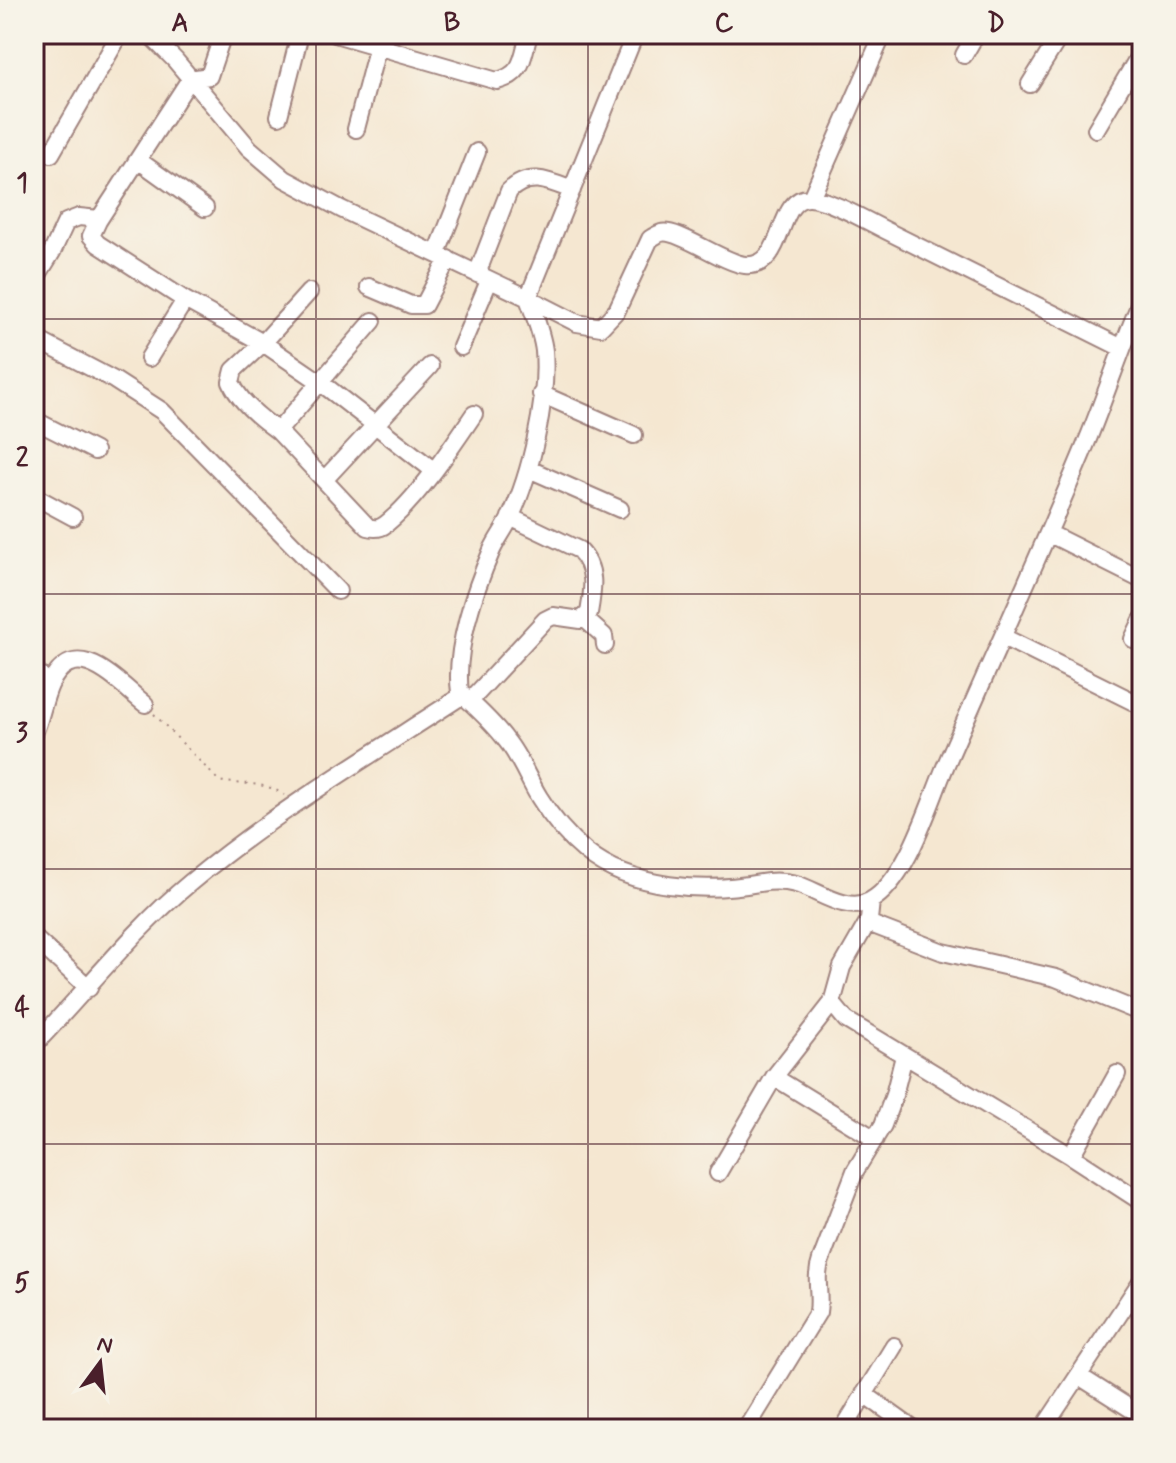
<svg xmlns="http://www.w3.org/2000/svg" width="1176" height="1463" viewBox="0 0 1176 1463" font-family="Mynerve,sans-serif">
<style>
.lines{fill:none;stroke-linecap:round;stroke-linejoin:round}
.street-casing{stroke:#a0837e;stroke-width:20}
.path{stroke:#a0837e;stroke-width:2;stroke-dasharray:2 6;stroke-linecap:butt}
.street{stroke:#fff;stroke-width:16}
.grid{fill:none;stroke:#4a1f2b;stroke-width:2;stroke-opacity:0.55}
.neatline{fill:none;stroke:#4a1f2b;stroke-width:3}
.grid-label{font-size:26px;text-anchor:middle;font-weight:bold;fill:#4a1f2b}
</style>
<rect width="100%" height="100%" fill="#f7f3e8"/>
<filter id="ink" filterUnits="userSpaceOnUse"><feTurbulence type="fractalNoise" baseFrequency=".0125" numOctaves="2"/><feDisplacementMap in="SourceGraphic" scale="16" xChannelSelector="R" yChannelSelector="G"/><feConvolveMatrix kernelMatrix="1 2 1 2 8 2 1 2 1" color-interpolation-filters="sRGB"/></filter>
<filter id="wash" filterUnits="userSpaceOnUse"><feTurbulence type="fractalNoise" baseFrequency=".006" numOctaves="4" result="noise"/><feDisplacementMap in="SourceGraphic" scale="32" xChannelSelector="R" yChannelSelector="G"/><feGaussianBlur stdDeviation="1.8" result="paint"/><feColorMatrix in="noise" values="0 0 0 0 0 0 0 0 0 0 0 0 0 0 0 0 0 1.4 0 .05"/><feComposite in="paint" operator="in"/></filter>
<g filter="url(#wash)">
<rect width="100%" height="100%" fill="#f5e7d1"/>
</g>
<g filter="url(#ink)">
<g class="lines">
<defs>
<path id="street" d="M149,34L175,60L249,148L285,179L341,209L528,298C534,315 542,333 544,351C548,399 531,474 510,518C505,529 497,539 492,550C475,589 454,650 460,692C476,708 493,722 506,740C520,757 528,779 539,797C551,817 568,837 586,852C631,889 705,893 760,883C772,881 784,881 796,884C817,890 847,914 870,901C909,879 930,800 948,760C995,652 1045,544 1090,434C1108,389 1123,343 1142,299
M223,34L209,76L190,79L98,221L91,236L98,244L185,300L263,343L320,382L433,470
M335,34L497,81C524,74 522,58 529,34
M635,34L528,298L577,323L601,327L617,310L650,239C651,238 660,233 661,233C677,228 721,262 745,265C787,269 775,196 810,198C830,199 874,225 893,234C970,272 1046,310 1122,348
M964,55L976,34
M1030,84L1061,34
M279,116L300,34
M356,129L381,34
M1096,129L1142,51
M51,154L120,34
M138,160L205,208
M811,198L883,34
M437,253L477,152
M477,274L509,191C529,171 549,181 572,190
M34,281L52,252L66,222L79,217L99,219
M369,287L411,305H424L448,259
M309,292L263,343L234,370L231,382C239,401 261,419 278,431L368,527C375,529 380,529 386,524C418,498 451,448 474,414
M34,338L114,380L162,411L338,591
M461,347L489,281
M149,358L185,300
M541,394L634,435
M34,420L95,451
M278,431L373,321
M529,469L620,509
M324,480L430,366
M34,496L73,517
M1048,533L1142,580
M585,619L604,636L605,645
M1003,637L1142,706
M1133,639L1142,620
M34,671L51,683
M470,701L545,620L553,616L581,620L589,613C593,590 597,568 579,550L510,517
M34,733C41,718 43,701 50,685C75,632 117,682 145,704
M871,901L869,920L842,967L832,1003L846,1020L1071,1156L1142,1202
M868,923L943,952L1056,978L1142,1013
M34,938L89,988
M34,1045C86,991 133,930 191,882C275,812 371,755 463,695
M774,1077L875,1139
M1071,1156L1117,1074
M718,1173L774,1077L832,1003
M1079,1376L1142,1416
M864,1394L913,1429
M746,1429L818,1312C821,1292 814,1280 821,1260L855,1171L883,1125L894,1095L904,1056
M843,1429L894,1346
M1043,1429L1142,1280"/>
</defs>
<!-- street casing -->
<use href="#street" class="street-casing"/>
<!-- path -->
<path class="path" d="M154,714L219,781C243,786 263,780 284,795"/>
<!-- street -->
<use href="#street" class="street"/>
</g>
</g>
<!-- grid -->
<path class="grid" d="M316,34V1429M588,34V1429M860,34V1429M34,319H1142M34,594H1142M34,869H1142M34,1144H1142"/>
<!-- margin -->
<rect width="1176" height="1463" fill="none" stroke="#f7f3e8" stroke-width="88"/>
<!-- north arrow -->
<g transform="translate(100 1363) rotate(15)" stroke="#f7f3e8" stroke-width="6" paint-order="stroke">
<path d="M0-6L14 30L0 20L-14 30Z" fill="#4a1f2b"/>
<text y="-12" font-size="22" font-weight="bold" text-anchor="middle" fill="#4a1f2b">N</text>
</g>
<rect x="44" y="44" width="1088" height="1375" class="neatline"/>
<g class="grid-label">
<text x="180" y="31">A</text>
<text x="452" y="31">B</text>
<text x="724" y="31">C</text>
<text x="996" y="31">D</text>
<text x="22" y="191">1</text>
<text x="22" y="466">2</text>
<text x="22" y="741">3</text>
<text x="22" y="1016">4</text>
<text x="22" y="1291">5</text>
</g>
</svg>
